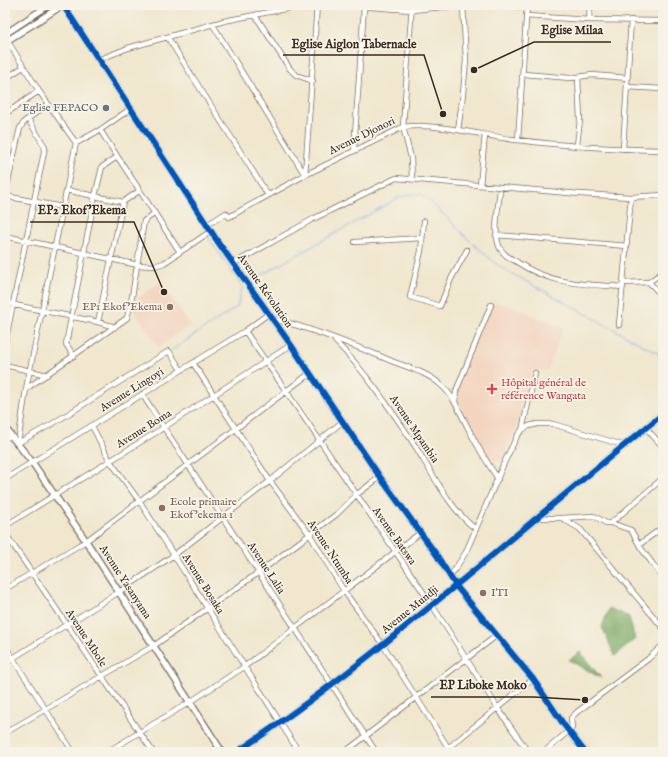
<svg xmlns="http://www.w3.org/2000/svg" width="668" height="757" viewBox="0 0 668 757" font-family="'IM FELL English',serif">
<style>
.built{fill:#f3d4be}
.forest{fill:#78a761;stroke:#5a6840}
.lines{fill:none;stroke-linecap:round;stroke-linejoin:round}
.stream{stroke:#77abe4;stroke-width:1}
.minor-casing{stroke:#7a6c5c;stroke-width:6}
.tertiary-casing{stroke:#7a6c5c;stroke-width:8}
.minor{stroke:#fff;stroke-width:4.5}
.tertiary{stroke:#fff;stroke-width:5.5}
.cycleway-casing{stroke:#f7f3e8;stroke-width:8}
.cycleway{stroke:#0057b8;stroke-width:6}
.worship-dot{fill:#6b7280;stroke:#f7f3e8;stroke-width:1.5}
.education-dot{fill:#8d6e63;stroke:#f7f3e8;stroke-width:1.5}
.health-dot{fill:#e0444e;stroke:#f7f3e8;stroke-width:1.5}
.labels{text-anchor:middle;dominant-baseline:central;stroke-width:3.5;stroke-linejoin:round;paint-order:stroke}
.worship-label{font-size:11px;fill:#5b616d;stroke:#f7f3e8;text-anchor:end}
.street-label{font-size:11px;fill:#3b2a1e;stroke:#f7f3e8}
.education-label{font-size:11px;fill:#785e54;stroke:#f7f3e8;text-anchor:start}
.health-label{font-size:11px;fill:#be3a42;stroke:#f7f3e8;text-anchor:start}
.leader{fill:none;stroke:#3b2a1e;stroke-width:1.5}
.callout-dot{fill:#3b2a1e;stroke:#f7f3e8;stroke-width:1.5}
.callout-label{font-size:12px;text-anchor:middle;font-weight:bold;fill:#3b2a1e;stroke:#f7f3e8;stroke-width:3.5;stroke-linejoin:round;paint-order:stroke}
</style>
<rect width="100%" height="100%" fill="#f7f3e8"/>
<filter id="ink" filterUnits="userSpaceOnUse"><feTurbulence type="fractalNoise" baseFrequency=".025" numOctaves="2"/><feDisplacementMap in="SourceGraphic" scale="8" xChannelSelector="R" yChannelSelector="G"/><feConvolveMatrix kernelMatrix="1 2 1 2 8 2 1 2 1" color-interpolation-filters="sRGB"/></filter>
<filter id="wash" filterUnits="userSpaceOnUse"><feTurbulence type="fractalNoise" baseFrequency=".012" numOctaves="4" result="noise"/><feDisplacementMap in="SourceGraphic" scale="16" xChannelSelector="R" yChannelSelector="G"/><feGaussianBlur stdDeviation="0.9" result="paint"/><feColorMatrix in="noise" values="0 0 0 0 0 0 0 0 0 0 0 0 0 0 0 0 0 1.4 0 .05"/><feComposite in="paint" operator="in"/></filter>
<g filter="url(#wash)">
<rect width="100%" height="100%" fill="#f0e7ce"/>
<!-- built -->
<path class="built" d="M160,282L190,325L159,347L133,310L134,301Z
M491,302L508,305L563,328L548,370L533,371L519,406L522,409L503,463L486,458L457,398L460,380Z"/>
<!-- forest -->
<path class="forest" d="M609,608L629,617L635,639L615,656L602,627Z
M580,652L601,678L569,660Z"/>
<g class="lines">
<!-- stream -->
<path class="stream" d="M208,237L243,288
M249,282L398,198L412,194H421L427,198L472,243L500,267L663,356
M172,350L237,307L242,288"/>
</g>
</g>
<g filter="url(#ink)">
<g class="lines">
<defs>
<path id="minor" d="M343,5L412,10L463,5
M503,5L527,7
M255,15L290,69L296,75L313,81
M526,16L589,20L663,21
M589,20L590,5
M213,25L305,175
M5,37L39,91L76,143L26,389L18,443
M168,38L268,195
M98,60L128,48L224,21L305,5
M524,74L570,78L592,75L628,78
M5,79L23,67
M627,87L663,89
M5,114L39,91
M100,130L180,252
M458,130L463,94L466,60L463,5
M518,140L527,5
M76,143L100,130L130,109
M577,145L580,120L578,77
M354,149L364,7
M623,149L631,20
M5,160L12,161
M305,175L317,5
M412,178L411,158L403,127L412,5
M480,185L485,135
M500,188C499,206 493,228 499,246C502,254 510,258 517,262C551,285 584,284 623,287
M66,190L123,202
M5,195L20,128L25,121L48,104
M5,196L62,207
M424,221L421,251L410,297L440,306L451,279L467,250
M207,225L226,213L229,217L305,175L403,127C435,122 484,136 517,140C565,146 615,149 663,150
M496,235L627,246
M5,236L138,265L154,266L164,263L211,231
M355,242L422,238
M233,264L313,219L396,178L580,194L631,197L663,195
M649,282L663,297
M623,283L649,282L663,272
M5,303L98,322L115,327
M271,318C313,329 354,345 394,362C410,368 428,373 441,385C453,395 460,412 467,426C476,444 486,461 498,479
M98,322L123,202L139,191
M619,325L631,197
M245,331L432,605L497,707L528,752
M335,341C364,370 387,404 410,438C428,465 450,511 476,529
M5,343L45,147L28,119
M74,356L66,344L95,196L102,167L117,157
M193,363L270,481L310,535L344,591L383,645L451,752
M5,365L47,375
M26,389L127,318L132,297L144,221L155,213
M142,394L376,752
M455,403L456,391L491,305
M92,426L110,461L140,502L299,752
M646,428L663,447
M522,430L535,373
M5,439L10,436
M18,443L52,424L169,351L181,370
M5,479L245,331L268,314
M540,518H562L580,529L663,628
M562,518L594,516L606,523H611L631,530L641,548L663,578
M611,523L663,478
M5,526L163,428L291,345
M5,533L153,752
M640,544L663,527
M450,577L466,552L504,463L517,436L522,430L529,426L537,424H553L626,446
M5,589L86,541L309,374
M5,646L73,752
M5,663L119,592L174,555L270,481L342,422
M5,733L155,645L258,573L337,514L356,495L380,477
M107,752L190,702L244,667L420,533
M345,752L496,636
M443,752L533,679
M544,752L572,728L571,718L577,712L648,659L663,645"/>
<path id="tertiary" d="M63,5L218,242L291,345L380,477L436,554L456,586L533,679L564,725L585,752
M5,34L49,5
M5,42L63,5
M5,428L32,462L86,541L222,752
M237,752C388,651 521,527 663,414"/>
</defs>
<!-- minor casing -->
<use href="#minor" class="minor-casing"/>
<!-- tertiary casing -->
<use href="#tertiary" class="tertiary-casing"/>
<!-- minor -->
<use href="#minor" class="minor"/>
<!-- tertiary -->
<use href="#tertiary" class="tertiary"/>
<defs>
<path id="cycleway" d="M63,5L218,242L291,345L380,477L436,554L456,586L533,679L564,725L585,752
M237,752C388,651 521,527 663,414"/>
</defs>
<!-- cycleway casing -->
<use href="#cycleway" class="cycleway-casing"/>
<!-- cycleway -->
<use href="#cycleway" class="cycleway"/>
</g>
</g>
<!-- markers -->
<circle class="worship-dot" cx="106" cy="108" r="4"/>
<g class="education-dot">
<circle cx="170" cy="307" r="4"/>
<circle cx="162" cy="508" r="4"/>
<circle cx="483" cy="593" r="4"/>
</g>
<path class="health-dot" d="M490 383h4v4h4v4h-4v4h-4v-4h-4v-4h4z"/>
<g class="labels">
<!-- worship labels -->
<g class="worship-label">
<text x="98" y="108">Eglise FEPACO</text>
</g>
<!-- street labels -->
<g class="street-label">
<text transform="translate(362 136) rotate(-26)">Avenue Djonori</text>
<text transform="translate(265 291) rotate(55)">Avenue Révolution</text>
<text transform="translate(132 390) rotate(-32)">Avenue Lingoyi</text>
<text transform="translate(144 429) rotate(-32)">Avenue Boma</text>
<text transform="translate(414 429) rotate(56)">Avenue Mpambia</text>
<text transform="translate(394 536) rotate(55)">Avenue Batswa</text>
<text transform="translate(330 552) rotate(57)">Avenue Ntumba</text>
<text transform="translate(266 568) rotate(57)">Avenue Lalia</text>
<text transform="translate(125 582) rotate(57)">Avenue Yasanyama</text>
<text transform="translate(203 584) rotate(58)">Avenue Bosaka</text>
<text transform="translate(410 610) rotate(-39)">Avenue Mundji</text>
<text transform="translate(86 638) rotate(57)">Avenue Mbole</text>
</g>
<!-- education labels -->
<g class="education-label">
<text x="162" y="307" text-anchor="end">EP1 Ekof'Ekema</text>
<text x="170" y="502">Ecole primaire<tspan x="170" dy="13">Ekof'ekema 1</tspan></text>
<text x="491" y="593">ITI</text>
</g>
<!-- health labels -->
<g class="health-label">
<text x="501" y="383">Hôpital général de<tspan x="501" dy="13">référence Wangata</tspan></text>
</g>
</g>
<!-- callouts -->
<path class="leader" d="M474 70L534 42H611M443 114L424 55H283M164 292L134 222H30M585 700L534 697H431"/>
<g class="callout-dot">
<circle cx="474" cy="70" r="4"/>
<circle cx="443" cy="114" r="4"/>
<circle cx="164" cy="292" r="4"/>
<circle cx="585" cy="700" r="4"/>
</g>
<g class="callout-label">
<text x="572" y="34">Eglise Milaa</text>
<text x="354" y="48">Eglise Aiglon Tabernacle</text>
<text x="82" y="214">EP2 Ekof'Ekema</text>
<text x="483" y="689">EP Liboke Moko</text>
</g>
<!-- margin -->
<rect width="668" height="757" fill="none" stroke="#f7f3e8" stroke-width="20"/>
</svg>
